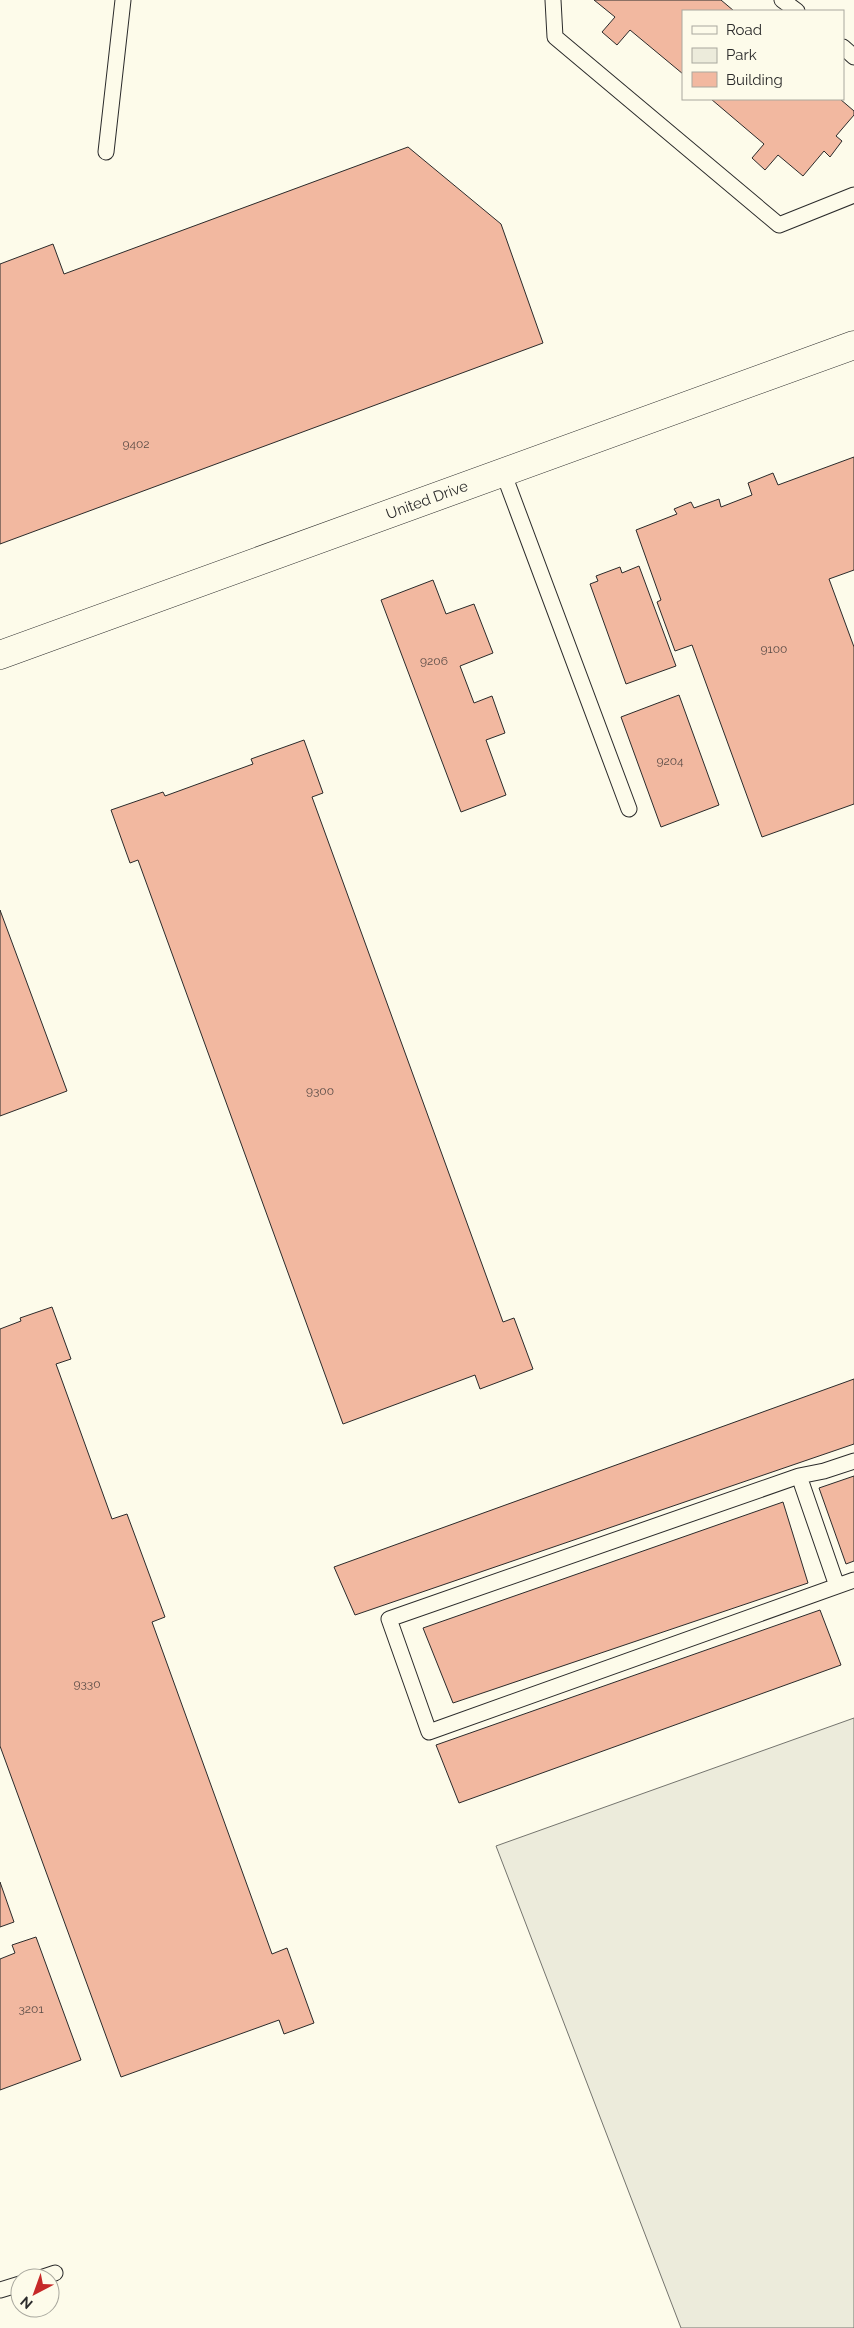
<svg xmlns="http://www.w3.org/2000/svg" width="854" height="2328" viewBox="0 0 854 2328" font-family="Raleway,sans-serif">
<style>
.green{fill:#ecebdb;stroke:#74746e}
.building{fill:#f2b8a0;stroke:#2b2b2b}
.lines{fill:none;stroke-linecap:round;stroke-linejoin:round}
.service-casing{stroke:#2b2b2b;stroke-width:17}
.minor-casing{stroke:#2b2b2b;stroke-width:29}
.service{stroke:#fdfbea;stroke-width:15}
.minor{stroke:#fdfbea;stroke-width:28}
.labels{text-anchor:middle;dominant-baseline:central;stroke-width:4;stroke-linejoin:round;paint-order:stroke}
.number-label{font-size:12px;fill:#5d4e48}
.street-label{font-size:15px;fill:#2b2b2b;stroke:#fdfbea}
</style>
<rect width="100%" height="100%" fill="#fdfbea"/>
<!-- green -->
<path class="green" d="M854,1718V2328H681L496,1846Z"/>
<!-- building -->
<path class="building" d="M594,0H721L734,11H683V74L630,30L617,45L602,32L615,17Z
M711,99H840L854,111V115L836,136L842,141L830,157L824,151L803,176L778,155L765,170L752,158L764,144Z
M408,147L501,224L543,343L0,544V264L53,244L64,274Z
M854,457V570L829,579L854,647V804L762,837L692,645L675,651L657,602L661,600L636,530L677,514L674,509L691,502L694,508L719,499L721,507L752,495L748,483L773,473L778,485Z
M639,566L676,666L626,684L590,584L598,581L596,576L620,567L622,573Z
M433,580L446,614L474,604L493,653L460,666L474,703L492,696L505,733L486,740L506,795L461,812L381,600Z
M679,695L719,805L661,827L621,717Z
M304,740L323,793L312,797L503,1322L514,1318L533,1369L480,1389L475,1375L343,1424L138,860L130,863L111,810L163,792L165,796L253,764L251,759Z
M0,910L67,1091L0,1116Z
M52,1307L71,1359L56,1364L112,1519L127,1514L165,1617L152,1622L272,1954L287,1948L314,2023L284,2034L279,2020L121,2077L0,1746V1329L21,1321L20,1318Z
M854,1379V1444L355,1615L334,1567Z
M854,1476V1561L846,1564L819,1488Z
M783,1502L808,1583L453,1703L423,1628Z
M820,1610L841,1665L459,1803L436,1745Z
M0,1882L14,1922L0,1927Z
M36,1937L81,2060L0,2090V1959L15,1953L12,1945Z"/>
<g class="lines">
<defs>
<path id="service" d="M553,0L555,37L779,225L854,195
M782,0L797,11
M843,47L854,57
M106,152L123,0
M503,472L629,809
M854,1461L824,1471L799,1476L389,1619L429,1732L854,1580
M799,1476L837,1586
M40,2278L55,2273
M0,2290L20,2284"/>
<path id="minor" d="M0,655L854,345"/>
</defs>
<!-- service casing -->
<use href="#service" class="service-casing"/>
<!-- minor casing -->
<use href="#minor" class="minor-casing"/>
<!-- service -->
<use href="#service" class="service"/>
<!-- minor -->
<use href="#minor" class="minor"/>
</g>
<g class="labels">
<!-- number labels -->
<g class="number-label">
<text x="136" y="444">9402</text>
<text x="774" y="649">9100</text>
<text x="434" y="661">9206</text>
<text x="670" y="761">9204</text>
<text x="320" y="1091">9300</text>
<text x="87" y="1684">9330</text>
<text x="31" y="2009">3201</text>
</g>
<!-- street labels -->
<g class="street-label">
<text transform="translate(427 500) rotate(-20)">United Drive</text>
</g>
</g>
<!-- legend -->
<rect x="682" y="10" width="162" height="90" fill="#fdfbea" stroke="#a9a89e"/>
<rect x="692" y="26" width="25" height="8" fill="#fdfbea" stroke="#a9a89e"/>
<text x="726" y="35" font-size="15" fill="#2b2b2b">Road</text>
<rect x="692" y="48" width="25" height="15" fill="#ecebdb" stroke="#a9a89e"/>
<text x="726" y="60" font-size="15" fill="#2b2b2b">Park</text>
<rect x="692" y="72" width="25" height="15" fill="#f2b8a0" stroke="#a9a89e"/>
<text x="726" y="85" font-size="15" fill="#2b2b2b">Building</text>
<!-- north arrow -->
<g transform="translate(35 2293) rotate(221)"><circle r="24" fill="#fdfbea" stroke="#a9a89e"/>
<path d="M0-4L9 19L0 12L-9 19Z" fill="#c62828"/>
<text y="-8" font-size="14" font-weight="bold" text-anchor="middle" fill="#2b2b2b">N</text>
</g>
</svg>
